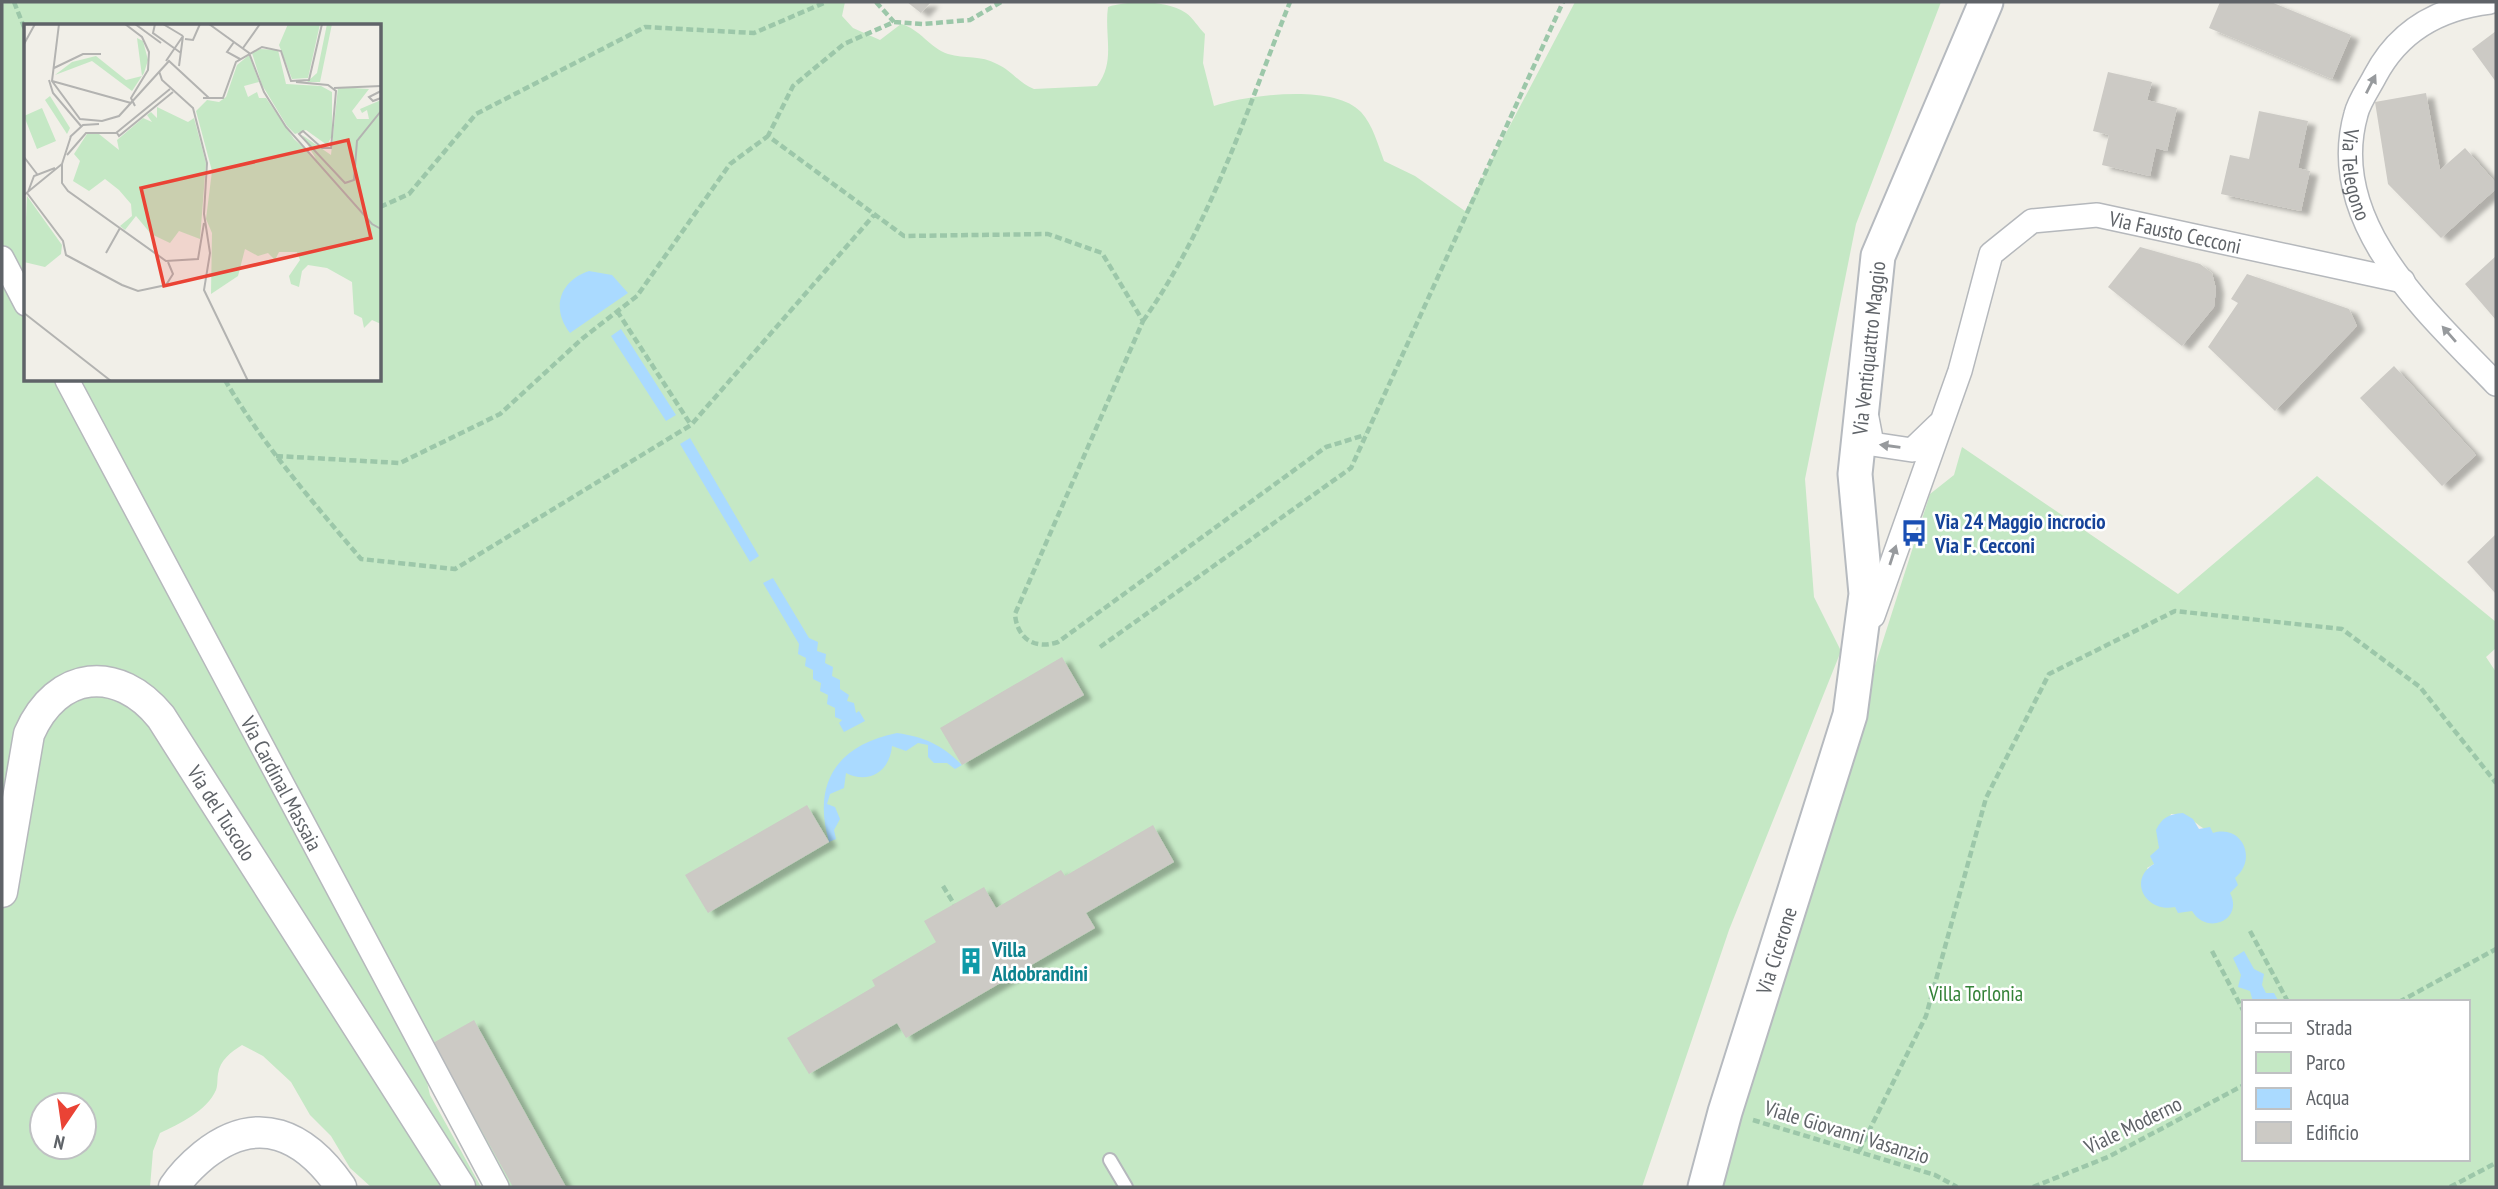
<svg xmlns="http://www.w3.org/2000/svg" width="2498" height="1189" viewBox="0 0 2498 1189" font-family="'PT Sans Narrow',sans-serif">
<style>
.green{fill:#c5e8c5;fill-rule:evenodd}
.water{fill:#aadaff}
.building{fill:#cccac5;filter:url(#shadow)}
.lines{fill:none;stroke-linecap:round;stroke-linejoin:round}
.service-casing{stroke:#b5b8bc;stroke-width:16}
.minor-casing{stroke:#b5b8bc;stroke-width:26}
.tertiary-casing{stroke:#b5b8bc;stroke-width:33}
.secondary-casing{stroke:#b6babf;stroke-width:37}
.path{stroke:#9cc7a9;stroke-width:4.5;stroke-dasharray:7 3.5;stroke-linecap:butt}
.service{stroke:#fff;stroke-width:12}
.minor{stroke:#fff;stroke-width:23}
.tertiary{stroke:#fff;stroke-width:30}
.secondary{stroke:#fff;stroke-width:33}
.oneway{fill:#979a9d}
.labels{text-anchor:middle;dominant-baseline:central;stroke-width:5;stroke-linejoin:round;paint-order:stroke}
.street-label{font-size:21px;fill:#5f6368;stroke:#fff}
.transit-label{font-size:21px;font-weight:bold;fill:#164399;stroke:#fff;text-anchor:start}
.culture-label{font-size:21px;font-weight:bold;fill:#0d838f;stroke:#fff;text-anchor:start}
.park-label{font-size:21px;fill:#348238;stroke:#fff}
.inset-road{fill:none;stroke:#b3b3b1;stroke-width:2}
.view{fill:#ea4335;fill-opacity:0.15;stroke:#ea4335;stroke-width:3.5}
.inset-edge{fill:none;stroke:#5f6368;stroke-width:3.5}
</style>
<defs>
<filter id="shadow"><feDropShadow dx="8" dy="4.5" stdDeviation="2" flood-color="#0004"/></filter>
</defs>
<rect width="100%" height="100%" fill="#f1efe8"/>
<!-- green -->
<path class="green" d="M2,2H845L842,16L853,28L880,40L901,24C920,29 930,48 948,54C965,59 981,55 997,64C1011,70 1020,84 1034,89L1097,86C1116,62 1104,36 1108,7C1130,0 1166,0 1186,13C1193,18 1199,28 1205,34L1203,63L1214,106C1248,95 1334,83 1361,112C1373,125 1378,145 1384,161L1415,176L1465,211L1575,2H1941L1856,224L1805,479L1814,597L1841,651L1729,930L1642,1187H509L398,998L423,1065L430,1095L481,1187H371L350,1168L331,1136L310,1115L291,1082L263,1056L242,1045C231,1052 220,1060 218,1074C217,1079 218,1085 216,1090C207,1111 179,1124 160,1133L153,1151L150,1187H2ZM26,26H380V380H26ZM42,1105H84V1147H42Z
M1962,447L2178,594L2317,476L2496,622V648L2486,657L2496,672V1187H1708L1930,494L1954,475ZM2171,814C2190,813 2196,826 2212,833L2230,892L2192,911L2175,907L2147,868L2154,864ZM2244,1002H2468V1159H2244Z"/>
<!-- water -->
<path class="water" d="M589,271L612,275L628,293L570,333C551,309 559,281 589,271Z
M621,329L676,415L666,421L611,336Z
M690,438L759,556L750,562L680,444Z
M773,578L809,638L818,642L817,651L826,654L825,663L833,667L832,676L840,680V689L849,695L847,701L854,703L856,713L859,711L865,721L844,732L839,723L842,720L835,717V708L827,704L828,695L820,691L821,683L813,679V670L805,666L806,658L798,654L799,644L763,583Z
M897,733C925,737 942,745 962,765L955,769L947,763H934L928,757V745L918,743L906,751L892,746C890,771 869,785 846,773L844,788L830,794L827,804L835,807L840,819L834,830L836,839L829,842C812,783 837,745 897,733Z
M2183,813L2193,819L2199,829L2210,827L2213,833C2242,824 2258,859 2235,878L2238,885L2230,893C2244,920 2207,936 2192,911L2178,913L2175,907C2146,913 2127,880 2154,864L2150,856L2159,848L2156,830C2162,818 2168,814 2183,813Z
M2244,951L2254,969L2264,974L2262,985L2266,993H2274L2279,1002H2253L2250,991L2238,987L2241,975L2233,958Z"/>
<!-- building -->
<path class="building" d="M907,2H931L921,13Z
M2220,2H2271L2351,35L2332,79L2209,28Z
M2496,31V82L2472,49Z
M2108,72L2152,82L2147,100L2177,108L2167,151L2156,148L2150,176L2102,165L2109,135L2093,131Z
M2426,93L2440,170L2465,148L2496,183V189L2441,238L2388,184L2375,102Z
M2259,111L2308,121L2298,168L2310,171L2301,211L2221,194L2230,155L2249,159Z
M2140,247L2200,264L2212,273L2216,289L2214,307L2182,346L2108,287Z
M2496,256V320L2465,284Z
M2247,274L2349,309L2357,326L2275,411L2208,347L2238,303L2231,299Z
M2394,366L2476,455L2442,486L2360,398Z
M2496,534V594L2467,562Z
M1062,657L1084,695L962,765L940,728Z
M807,805L829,842L708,913L685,875Z
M1153,825L1174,862L1086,913L1095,928L906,1038L897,1023L809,1074L787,1038L875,986L872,980L936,942L924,921L984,887L996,908L1061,870L1065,876Z
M474,1020L566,1187H513L433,1043Z"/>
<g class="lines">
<defs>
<path id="service" d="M1110,1160L1126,1187"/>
<g id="minor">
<path id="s1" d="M2490,2C2439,8 2399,30 2375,76C2369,88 2359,101 2356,114C2325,223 2428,313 2496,384"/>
<path d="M2,258L26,304"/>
<path id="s2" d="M67,380L497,1187"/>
<path d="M1867,418L1872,444L1912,450L1938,425"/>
<path id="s3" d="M1873,616L1960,371L1991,254L2032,221L2097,215L2403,281"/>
</g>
<g id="tertiary">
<path id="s4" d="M2,892L29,734C57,670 118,664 161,717L460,1187"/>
<path d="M174,1187C182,1175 193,1164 204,1155C258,1112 305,1135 341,1187"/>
</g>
<g id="secondary">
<path id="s5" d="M1705,1187L1725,1112L1850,715L1866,594L1855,474L1878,256L1986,2"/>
</g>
</defs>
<!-- service casing -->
<use href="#service" class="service-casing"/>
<!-- minor casing -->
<use href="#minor" class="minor-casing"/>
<!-- tertiary casing -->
<use href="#tertiary" class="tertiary-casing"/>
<!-- secondary casing -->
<use href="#secondary" class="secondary-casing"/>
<!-- path -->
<path class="path" d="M14,2L26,32
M876,2L894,22
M1001,2L970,20L923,24L894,22L844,44L793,86L768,136L904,236L1048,234L1102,253L1143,321L1015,614C1017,639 1035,650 1058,642L1326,447L1365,435
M380,207L409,194L476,114L645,27L754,33L826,2
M617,311L691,425
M1143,321C1211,225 1247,109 1290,2
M225,380C263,445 312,501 361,559L455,569L691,425L874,215
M276,456L400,463L500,414L583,338L637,296L730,164L768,136
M1100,647L1351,468L1563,2
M943,886L954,904
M2250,931L2288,1002
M2212,951L2244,1012
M2399,1002L2496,949
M1753,1120L1935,1175L1957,1187
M1859,1151L1926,1016L1986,798L2049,674L2175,611L2342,629L2420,687L2496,783
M2033,1187L2108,1157L2244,1085
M2450,1187L2496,1163"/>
<!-- service -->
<use href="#service" class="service"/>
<!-- minor -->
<use href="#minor" class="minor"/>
<!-- tertiary -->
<use href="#tertiary" class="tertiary"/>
<!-- secondary -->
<use href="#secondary" class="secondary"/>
</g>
<!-- one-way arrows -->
<defs><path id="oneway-solid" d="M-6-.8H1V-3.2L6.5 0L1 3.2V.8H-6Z" transform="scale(1.75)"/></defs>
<g class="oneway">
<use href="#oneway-solid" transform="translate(2371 84) rotate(-63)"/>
<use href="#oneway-solid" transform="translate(2449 334) rotate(-131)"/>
<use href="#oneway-solid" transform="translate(1890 446) rotate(-172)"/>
<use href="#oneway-solid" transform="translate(1893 555) rotate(-72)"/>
</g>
<!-- icons -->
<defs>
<symbol id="bus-bare" viewBox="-9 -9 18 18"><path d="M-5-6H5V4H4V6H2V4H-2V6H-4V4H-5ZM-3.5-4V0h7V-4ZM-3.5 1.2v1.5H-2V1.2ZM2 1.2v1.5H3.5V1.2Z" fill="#1a4fb4" stroke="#fff" stroke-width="2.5" paint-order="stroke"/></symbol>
<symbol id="building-bare" viewBox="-9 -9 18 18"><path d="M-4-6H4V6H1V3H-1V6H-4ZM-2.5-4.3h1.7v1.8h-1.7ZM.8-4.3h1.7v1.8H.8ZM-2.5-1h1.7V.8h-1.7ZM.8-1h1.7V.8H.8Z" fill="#0f9aa8" stroke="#fff" stroke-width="2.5" paint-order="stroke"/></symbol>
</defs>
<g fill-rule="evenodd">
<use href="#bus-bare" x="1895" y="514" width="38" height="38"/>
<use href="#building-bare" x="952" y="942" width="38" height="38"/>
</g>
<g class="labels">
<!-- street labels -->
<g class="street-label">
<text stroke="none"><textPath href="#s1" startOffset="247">Via Telegono</textPath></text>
<text stroke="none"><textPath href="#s3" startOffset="579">Via Fausto Cecconi</textPath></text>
<text stroke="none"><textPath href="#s5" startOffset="863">Via Ventiquattro Maggio</textPath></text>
<text stroke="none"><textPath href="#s2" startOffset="457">Via Cardinal Massaia</textPath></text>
<text stroke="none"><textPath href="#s4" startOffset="441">Via del Tuscolo</textPath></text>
<text stroke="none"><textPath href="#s5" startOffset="247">Via Cicerone</textPath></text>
<text transform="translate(2133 1125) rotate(-26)">Viale Moderno</text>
<text transform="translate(1847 1132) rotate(17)">Viale Giovanni Vasanzio</text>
</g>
<!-- transit labels -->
<g class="transit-label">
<text x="1935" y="521">Via 24 Maggio incrocio<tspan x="1935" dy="24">Via F. Cecconi</tspan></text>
</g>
<!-- culture labels -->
<g class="culture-label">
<text x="992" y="949">Villa<tspan x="992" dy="24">Aldobrandini</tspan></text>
</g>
<!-- park labels -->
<g class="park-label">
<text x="1976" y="993">Villa Torlonia</text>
</g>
</g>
<!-- overview -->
<g transform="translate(24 24)">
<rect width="357" height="357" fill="#f1efe8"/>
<path d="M264,0H296L284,54L268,55L255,21ZM303,0H308L296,58H283L293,49ZM113,14L119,17L124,36L120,49L108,67L68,37L31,51L48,38L72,32L102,56L118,52ZM236,25L254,26L262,60L297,62L308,68V112L303,121L282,106L271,110L263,102L238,61L228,29ZM225,31L235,58L220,62L224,73L233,68L235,74H242L270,115L292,135L278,111L307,131L314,63L345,65L328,87L333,95H345L343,86L338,89L336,85L357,76V300L348,296L340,304L338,294L330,290L328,258L303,244L284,241L278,247L275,263L267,260L265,252L276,236L273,228H255L251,236L244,229L234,232L221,225L214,252L187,270L188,209L182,195L188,147L172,87L183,76L195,78L202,73L213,41ZM26,72L46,104L43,110L21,76ZM133,83L164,98L170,94L182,139L176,215L155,207L146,219L127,210L112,192L101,206L96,202L108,192L107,180L95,166L81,155L65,167L49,157L56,137L50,130L63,110H75L95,126L93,116L119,94L128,98L123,91L127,88L133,94ZM18,84L32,117L13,125L0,92ZM3,172L38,221L37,230L21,243L0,238Z" fill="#c5e8c5"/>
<path class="inset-road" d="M35,0L28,57L56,95L78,97L95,92L145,37L185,74M101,0L118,13L125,28L124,46L107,74L111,82M111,0L137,19M131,0L129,9L157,29M139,0L159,12M185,0L225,29L240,68L262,103L348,200L357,205M161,15L169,16L176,0M210,18L203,28L216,35M0,20L11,0M219,24L236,0M142,37L159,12L155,42M30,44L59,30H77M135,47L138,56L169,84L183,139L180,190L186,229L180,266L224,357M25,56L29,69L57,102M28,57L107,79M272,58L304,61L312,67L307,124H298L279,107L275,110L321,159L330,156L333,117L357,87M310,64L357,62M357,67L345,73L349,77L357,74M179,74H199L212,38L238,23L257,27L267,57L285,56L298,0M93,109L95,112L149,68M46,113L59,101L75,100M43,131L62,109H92L146,65M0,133L13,150M38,140V159L44,167L142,237L174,235L180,199M4,168L10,152L31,144M3,169L39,217L42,231L98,261L114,267L142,261L149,250L144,238M0,171L38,140L47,112M82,229L96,204M0,289L87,357"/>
<path class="view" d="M324,116L347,214L140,262L117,164Z"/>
<rect width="357" height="357" class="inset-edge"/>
</g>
<!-- border -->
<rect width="2498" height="1189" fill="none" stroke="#5f6368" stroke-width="7"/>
<!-- legend -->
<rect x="2242" y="1000" width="228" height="161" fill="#ffffff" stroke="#bfc1c3" stroke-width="2"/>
<rect x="2256" y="1023" width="35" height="10" fill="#ffffff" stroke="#bfc1c3" stroke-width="2"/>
<text x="2306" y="1035" font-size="21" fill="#5f6368">Strada</text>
<rect x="2256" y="1052" width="35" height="21" fill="#c5e8c5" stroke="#bfc1c3" stroke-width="2"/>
<text x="2306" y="1070" font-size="21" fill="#5f6368">Parco</text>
<rect x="2256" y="1088" width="35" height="21" fill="#aadaff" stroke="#bfc1c3" stroke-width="2"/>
<text x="2306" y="1105" font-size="21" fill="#5f6368">Acqua</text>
<rect x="2256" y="1122" width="35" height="21" fill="#cccac5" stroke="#bfc1c3" stroke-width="2"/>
<text x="2306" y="1140" font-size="21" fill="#5f6368">Edificio</text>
<!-- north arrow -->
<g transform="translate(63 1126) rotate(193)"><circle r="33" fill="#ffffff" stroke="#bfc1c3" stroke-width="2"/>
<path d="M0-5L12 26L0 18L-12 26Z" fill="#ea4335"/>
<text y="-10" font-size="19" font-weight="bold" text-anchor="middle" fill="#5f6368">N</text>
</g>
</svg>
